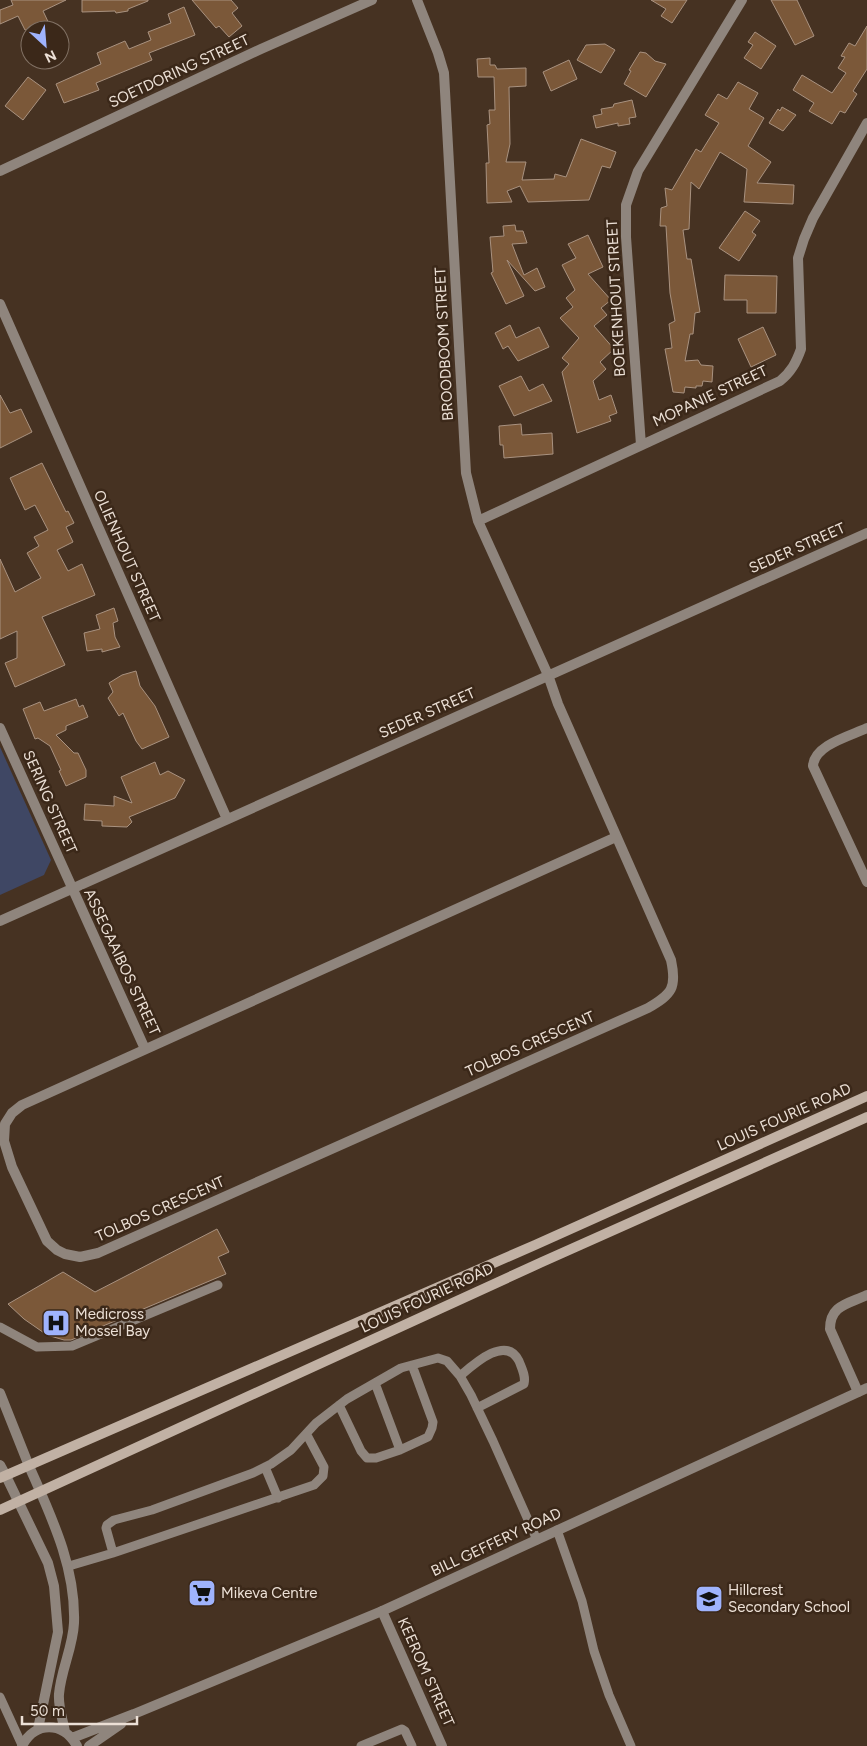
<svg xmlns="http://www.w3.org/2000/svg" width="867" height="1746" viewBox="0 0 867 1746" font-family="Figtree,sans-serif">
<style>
.green{fill:#3f4764}
.building{fill:#7b5839;stroke:#a99280}
.lines{fill:none;stroke-linecap:round;stroke-linejoin:round}
.service{stroke:#8f857d;stroke-width:9}
.minor{stroke:#8f857d;stroke-width:10}
.tertiary{stroke:#8f857d;stroke-width:10}
.secondary{stroke:#c1b1a4;stroke-width:10}
.labels{text-anchor:middle;dominant-baseline:central;stroke-width:5;stroke-linejoin:round;paint-order:stroke}
.street-label{font-size:15px;fill:#ece0d6;stroke:#3b2819}
.poi-label{font-size:15px;fill:#ece0d6;stroke:#3b2819;text-anchor:start}
</style>
<rect width="100%" height="100%" fill="#463222"/>
<!-- green -->
<path class="green" d="M0,747L51,860L44,875L0,895Z"/>
<!-- building -->
<path class="building" d="M11,0H66L43,11L52,30H25L18,16L0,24V10L13,5Z
M82,0H148V1L128,9V11L116,13L115,11L82,12Z
M192,0H231L238,8L232,13L242,26L229,37L219,26L216,28Z
M651,0H687L672,23L661,16L666,9Z
M771,0H797L814,36L795,45Z
M184,7L195,35L149,53L152,60L96,83L99,90L64,103L56,84L101,64L97,53L125,41L129,49L151,40L148,32L171,23L168,14Z
M867,26V69L853,91L857,94L845,113L840,111L832,124L809,111L814,103L793,90L802,75L832,93L846,73L838,68L845,57L841,56L849,43L855,46Z
M755,32L776,46L761,69L744,58L753,45L748,42Z
M605,44L615,50L601,73L577,60L586,45Z
M640,52L646,53L655,61L666,64L646,97L624,84L631,71L629,70Z
M490,58V65H495L497,69L526,68V86L509,87L510,144L506,162H526L522,180L554,179L555,174L566,177L581,139L616,152L610,168L602,166L589,200L528,202L520,186L507,191L512,202L487,203L486,163H489L487,125L490,124L489,110H495L494,77H478L477,59Z
M569,60L577,79L551,91L543,72Z
M28,77L46,90L23,120L5,106Z
M738,82L758,93L749,109L764,118L748,146L771,162L757,183L794,185L793,204L744,202L747,169L720,152L699,189L691,182L689,229L683,230L687,259H691L700,312L695,313L693,334H690L685,361L698,360L701,365L713,366L712,382L703,381L702,386H696V388L685,387L684,393L673,392L665,349L672,348L669,324L675,321L670,293L666,226H660L661,208L667,206L665,188L672,190L696,149L701,152L719,123L705,115L718,94L727,99Z
M632,100L636,117L629,118L630,124L618,126V123L596,128L593,116L602,114L601,109L613,107L614,104Z
M782,107L796,115L783,131L769,123L778,109L780,111Z
M745,211L760,221L752,232L756,235L739,261L719,248Z
M515,225L516,231H523L527,243L512,244L524,275L537,268L545,287L535,291L507,260L524,296L506,304L491,273L493,272L490,237L504,236L503,226Z
M588,235L603,267L588,274L611,300L601,308L607,315L594,326L614,349L600,362L606,369L593,381L599,400L611,395L617,413L609,416L611,421L577,433L562,372L569,364L562,358L579,338L560,318L573,307L566,298L575,290L562,265L576,258L568,244Z
M725,275L777,276L776,313H747V300H724Z
M510,325L516,338L539,327L549,347L518,361L508,346L503,349L495,333Z
M763,327L776,355L751,367L738,339Z
M521,376L529,391L543,384L552,401L514,416L499,386Z
M0,395L10,413L21,409L32,432L0,448Z
M521,424L522,435L552,433L553,454L504,458L503,445H500L499,426Z
M42,463L66,512L68,511L74,523L66,527L73,542L57,550L68,571L82,564L95,595L42,617L65,665L15,687L5,663L17,658V631L0,639V559L15,592L41,578L27,553L39,546L34,537L48,530L35,505L25,510L10,478Z
M114,608L118,621L113,623L115,637L120,647L102,652V649L87,651L84,633L100,629L96,615Z
M136,671L140,686L155,706L169,737L142,749L136,741L123,713L119,716L108,698L113,692L109,683L122,675Z
M76,699L79,707L83,705L88,717L66,726V730L56,735L74,753H78L86,770V777L66,786L59,771L61,770L50,746L38,738L35,739L23,709L40,702L44,711Z
M155,762L160,775L168,771L185,780L175,798L129,817L132,822L127,827L102,826V821L84,820L85,804L114,806V796L132,803L121,777Z
M217,1229L229,1252L218,1257L226,1274L96,1329L88,1330L86,1334L71,1340H64L47,1335L24,1319L8,1304L63,1272L95,1292Z"/>
<g class="lines">
<!-- service -->
<path class="service" d="M0,1327L37,1347L72,1346L218,1285
M460,1376C475,1363 506,1335 519,1361C522,1369 526,1376 524,1384L477,1408
M375,1383L400,1450
M339,1405L361,1451L367,1458H376L400,1450L428,1437L432,1428L433,1422L412,1365
M307,1435L324,1467L323,1476L314,1485L113,1553L106,1528L107,1525L114,1520L152,1510L253,1473L271,1464L291,1450L316,1423L347,1399L401,1368L438,1358L447,1361L460,1376L471,1395L493,1441L537,1540
M265,1467L278,1498
M557,1530L582,1601L594,1651L609,1695L631,1746
M69,1566L113,1553
M0,1697L22,1745
M361,1746L402,1729L405,1731L412,1746"/>
<!-- minor -->
<path class="minor" d="M417,0L438,53L444,73L466,473L478,521L548,675L558,704L671,960C677,988 672,994 648,1008L98,1253L80,1257L65,1254L57,1250L47,1241L12,1167L4,1141L5,1124L12,1113L22,1105L616,837
M0,171L261,49L372,0
M0,304L227,819
M641,445L626,237V205L638,171L742,0
M478,521L780,381C791,372 796,363 801,349L798,258L804,239L813,218L867,123
M0,728L145,1049
M867,728C850,736 814,745 813,766L867,882
M0,921L867,533
M858,1392L830,1329C830,1305 848,1304 867,1295
M0,1393L29,1466
M0,1465L6,1476
M382,1611L442,1746"/>
<!-- tertiary -->
<path class="tertiary" d="M29,1466C51,1516 76,1567 74,1623C73,1647 61,1670 59,1694C58,1707 63,1720 65,1732
M6,1476L48,1563L54,1586L58,1632L38,1729
M72,1738L134,1714L382,1611L867,1388
M22,1746C35,1721 63,1721 77,1746
M89,1746L121,1724"/>
<!-- secondary -->
<path class="secondary" d="M0,1478L535,1245L867,1096
M0,1510L542,1262L867,1117"/>
</g>
<!-- icons -->
<defs>
<symbol id="hospital-square" viewBox="-11 -11 22 22"><rect x="-9" y="-9" width="18" height="18" rx="4" fill="#9fb3fd" stroke="#3b2819"/><path d="M-5-5h3v3.5h4V-5h3V5h-3V1.5h-4V5h-3Z" fill="#111"/></symbol>
<symbol id="supermarket-square" viewBox="-11 -11 22 22"><rect x="-9" y="-9" width="18" height="18" rx="4" fill="#9fb3fd" stroke="#3b2819"/><path d="M-6-5.5h2.5l.6 2H6L4.5 2H-2.5L-4.4-4H-6ZM-1.5 3.2a1.3 1.3 0 1 0 .1 0ZM3 3.2a1.3 1.3 0 1 0 .1 0Z" fill="#111"/></symbol>
<symbol id="school-square" viewBox="-11 -11 22 22"><rect x="-9" y="-9" width="18" height="18" rx="4" fill="#9fb3fd" stroke="#3b2819"/><path d="M0-5L7-2L0 1L-7-2ZM-4 1L0 2.5L4 1V4Q0 6-4 4Z" fill="#111"/></symbol>
</defs>
<g fill-rule="evenodd">
<use href="#hospital-square" x="40" y="1307" width="32" height="32"/>
<use href="#supermarket-square" x="186" y="1577" width="32" height="32"/>
<use href="#school-square" x="693" y="1583" width="32" height="32"/>
</g>
<g class="labels">
<!-- street labels -->
<g class="street-label">
<text transform="translate(179 71) rotate(-25)">SOETDORING STREET</text>
<text transform="translate(616 298) rotate(-93)">BOEKENHOUT STREET</text>
<text transform="translate(444 344) rotate(-93)">BROODBOOM STREET</text>
<text transform="translate(710 396) rotate(-25)">MOPANIE STREET</text>
<text transform="translate(797 548) rotate(-24)">SEDER STREET</text>
<text transform="translate(127 556) rotate(66)">OLIENHOUT STREET</text>
<text transform="translate(427 713) rotate(-24)">SEDER STREET</text>
<text transform="translate(50 802) rotate(66)">SERING STREET</text>
<text transform="translate(122 962) rotate(65)">ASSEGAAIBOS STREET</text>
<text transform="translate(530 1044) rotate(-24)">TOLBOS CRESCENT</text>
<text transform="translate(784 1117) rotate(-24)">LOUIS FOURIE ROAD</text>
<text transform="translate(160 1209) rotate(-24)">TOLBOS CRESCENT</text>
<text transform="translate(427 1298) rotate(-25)">LOUIS FOURIE ROAD</text>
<text transform="translate(496 1542) rotate(-25)">BILL GEFFERY ROAD</text>
<text transform="translate(426 1672) rotate(66)">KEEROM STREET</text>
</g>
<!-- poi labels -->
<g class="poi-label">
<text x="75" y="1314">Medicross<tspan x="75" dy="17">Mossel Bay</tspan></text>
<text x="728" y="1590">Hillcrest<tspan x="728" dy="17">Secondary School</tspan></text>
<text x="221" y="1593">Mikeva Centre</text>
</g>
</g>
<!-- north arrow -->
<g transform="translate(45 45) rotate(154)"><circle r="24" fill="#3b2819" stroke="#827265"/>
<path d="M0-4L9 19L0 12L-9 19Z" fill="#9fb3fd"/>
<text y="-8" font-size="14" font-weight="bold" text-anchor="middle" fill="#ece0d6">N</text>
</g>
<!-- scale -->
<path d="M22 1716v8h115v-8" fill="none" stroke="#ece0d6" stroke-width="2.5"/>
<text x="30" y="1716" font-size="15" fill="#ece0d6" stroke="#3b2819" stroke-width="4" paint-order="stroke">50 m</text>
</svg>
